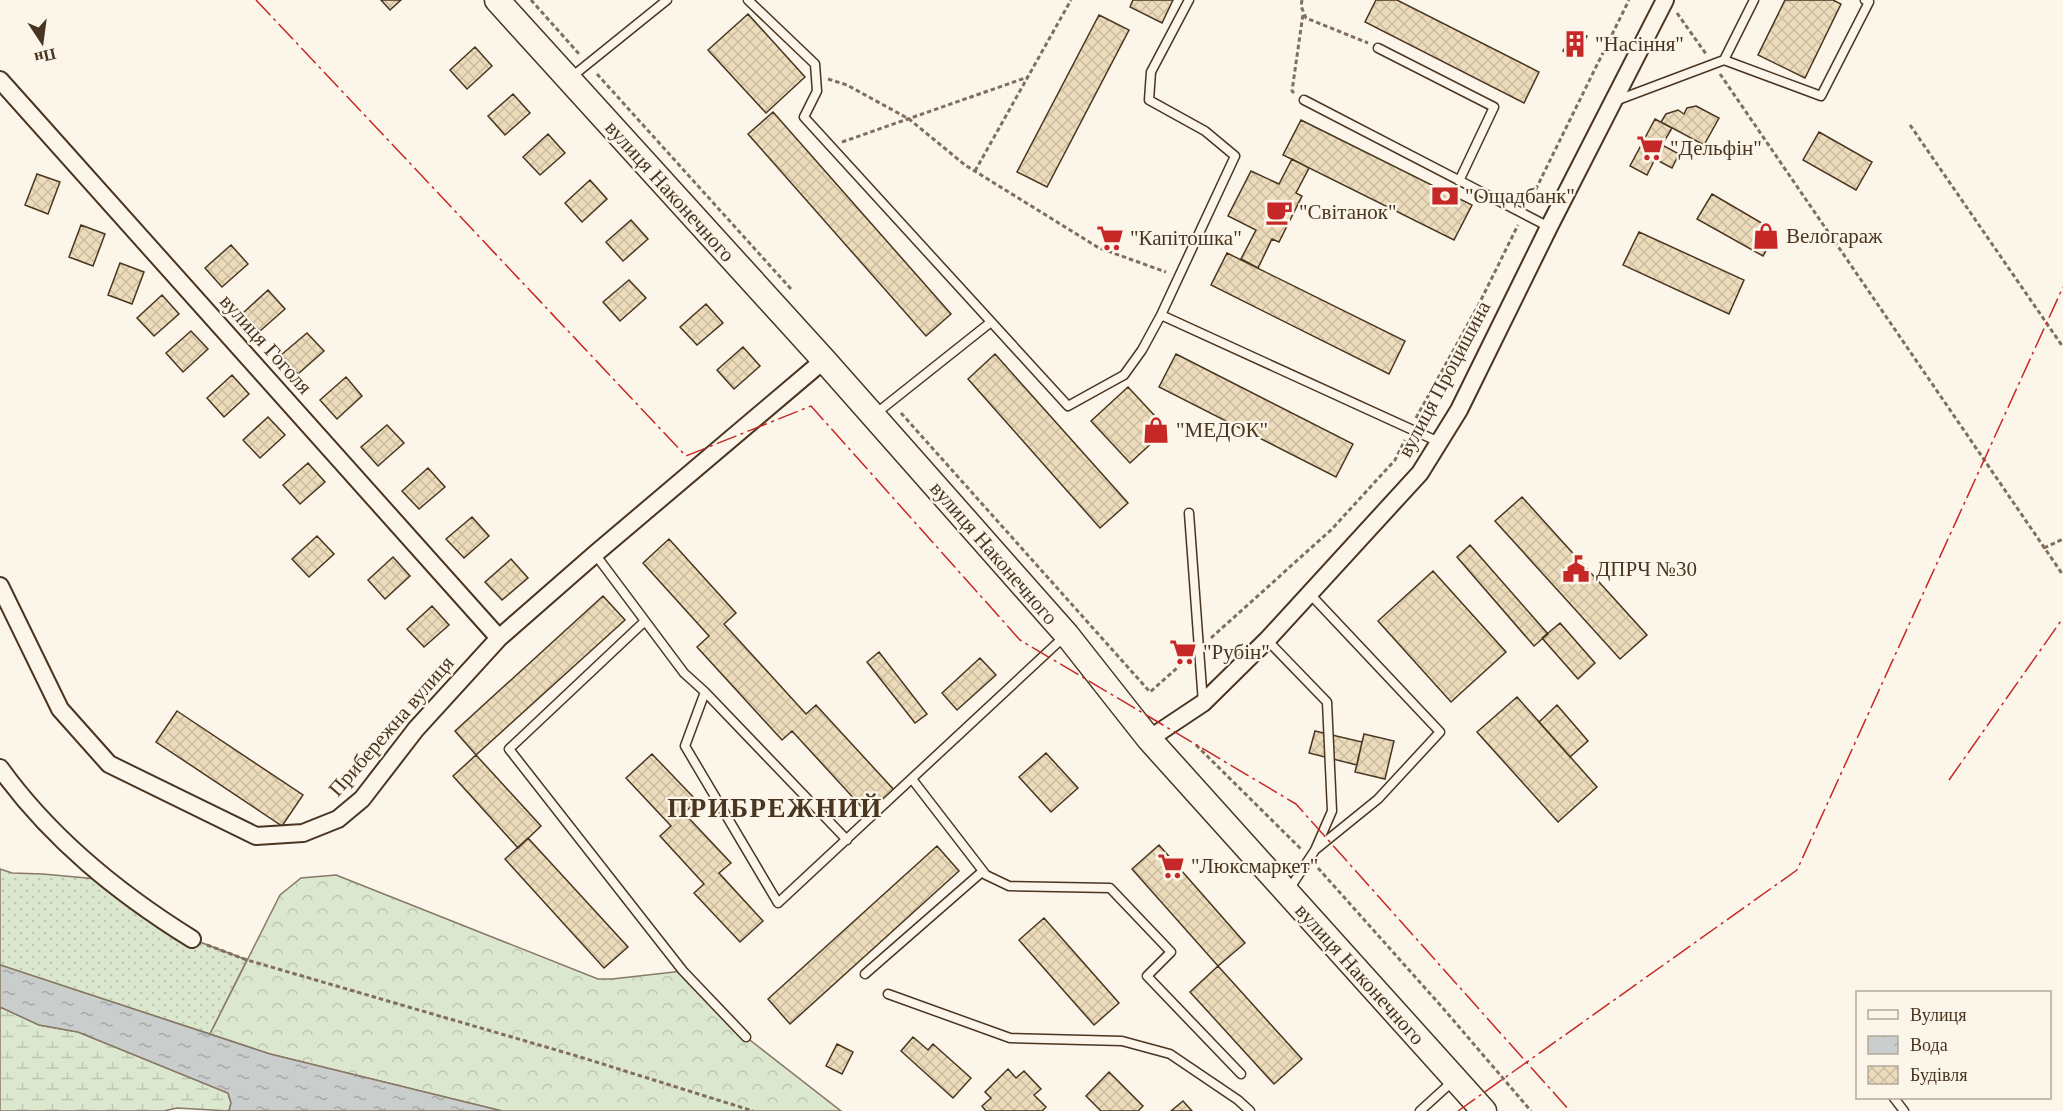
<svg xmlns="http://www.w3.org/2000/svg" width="2063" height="1111" viewBox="0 0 2063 1111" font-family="Georgia,serif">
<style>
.grass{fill:url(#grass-dots);stroke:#887966;stroke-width:1.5}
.forest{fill:url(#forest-crowns);stroke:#887966;stroke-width:1.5}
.wetland{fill:url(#wetland-marsh);stroke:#887966;stroke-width:1.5}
.water{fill:url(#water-ripples);stroke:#887966;stroke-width:1.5}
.building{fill:url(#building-cross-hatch);stroke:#4a3520;stroke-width:1.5}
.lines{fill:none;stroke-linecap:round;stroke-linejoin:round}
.lane-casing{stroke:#4a3520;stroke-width:11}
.street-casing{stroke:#4a3520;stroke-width:20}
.secondary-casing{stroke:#4a3520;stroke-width:27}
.path{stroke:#7f6f5c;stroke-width:3;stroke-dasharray:4.5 3;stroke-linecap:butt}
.lane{stroke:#fbf6e9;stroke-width:8}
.street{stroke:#fbf6e9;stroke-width:16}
.secondary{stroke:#fbf6e9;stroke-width:24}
.power{stroke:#c62828;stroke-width:1.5;stroke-dasharray:21 4.5 3 4.5;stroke-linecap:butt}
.labels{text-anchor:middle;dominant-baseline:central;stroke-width:4.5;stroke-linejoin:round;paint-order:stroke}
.poi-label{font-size:21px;fill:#4a3520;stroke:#fbf6e9;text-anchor:start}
.street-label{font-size:21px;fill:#4a3520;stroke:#fbf6e9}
.district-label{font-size:27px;font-weight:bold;letter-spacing:1.5px;fill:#4a3520;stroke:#fbf6e9}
</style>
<defs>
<pattern id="grass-dots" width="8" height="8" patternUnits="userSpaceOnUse" patternTransform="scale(1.5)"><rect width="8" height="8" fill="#dce7d0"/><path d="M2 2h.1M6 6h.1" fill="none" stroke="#bec7b2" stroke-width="1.8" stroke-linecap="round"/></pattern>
<pattern id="forest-crowns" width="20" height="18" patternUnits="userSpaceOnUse" patternTransform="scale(1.5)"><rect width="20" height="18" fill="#dce7d0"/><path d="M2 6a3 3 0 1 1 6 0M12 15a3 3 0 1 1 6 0" fill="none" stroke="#bec7b2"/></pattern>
<pattern id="wetland-marsh" width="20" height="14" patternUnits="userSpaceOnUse" patternTransform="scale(1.5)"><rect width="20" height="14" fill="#dce7d0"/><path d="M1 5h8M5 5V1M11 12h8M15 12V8" fill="none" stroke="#bec7b2"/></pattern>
<pattern id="water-ripples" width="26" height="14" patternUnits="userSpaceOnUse" patternTransform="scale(1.5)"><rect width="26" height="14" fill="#c9cecd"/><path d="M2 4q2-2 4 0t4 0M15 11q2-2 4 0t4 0" fill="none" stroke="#a5a8a6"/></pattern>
<pattern id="building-cross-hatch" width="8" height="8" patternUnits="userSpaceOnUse" patternTransform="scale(1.5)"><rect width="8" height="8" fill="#ecdcbc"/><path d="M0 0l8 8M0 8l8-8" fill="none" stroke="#ccbda1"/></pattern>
</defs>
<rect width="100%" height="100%" fill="#fbf6e9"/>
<!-- grass -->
<path class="grass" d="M0,869L12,873L43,874L108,880L192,939L247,960L210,1034L0,965Z"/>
<!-- forest -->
<path class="forest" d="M336,875L598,979H612L683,971L746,1037L841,1111H502L270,1054L210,1034L280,895L301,878Z"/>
<!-- wetland -->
<path class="wetland" d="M0,1007L39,1025L78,1032L228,1093L231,1103L229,1111L177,1108L164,1111H0Z"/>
<!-- water -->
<path class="water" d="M0,965L270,1054L502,1111H229L231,1103L228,1093L78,1032L39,1025L0,1007Z"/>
<!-- building -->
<path class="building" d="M381,0H401L390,10Z
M1133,0H1173L1162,23L1130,7Z
M1376,0H1397L1539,72L1524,103L1365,22Z
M1785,0H1833L1841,4L1805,78L1758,55Z
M748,14L805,77L766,113L708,50Z
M1099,15L1129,30L1047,187L1017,172Z
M1574,30L1587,36L1575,58L1563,51Z
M475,47L492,66L467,89L450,70Z
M513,94L530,113L505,135L488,116Z
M1696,106L1719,118L1704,145L1661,122L1666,114L1678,110L1684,114L1687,108Z
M773,112L951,314L926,336L748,134Z
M1655,119L1672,128L1662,145L1679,154L1672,168L1655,159L1647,175L1630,166Z
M1301,120L1472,205L1454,240L1283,155Z
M1819,132L1872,162L1856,190L1803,160Z
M548,134L565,153L540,175L523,157Z
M1292,159L1309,168L1296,193L1302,196L1279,242L1272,239L1258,268L1241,259L1256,230L1228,216L1251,171L1279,184Z
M37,174L60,182L48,214L25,205Z
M590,180L607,199L582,222L565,203Z
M1712,194L1777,232L1763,256L1697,219Z
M631,220L648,239L623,261L606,242Z
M81,225L105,234L93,266L69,257Z
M1639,232L1744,280L1729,314L1623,265Z
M231,245L248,264L222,287L205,268Z
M1227,253L1405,341L1389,374L1211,285Z
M120,263L144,272L132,304L108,295Z
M629,280L646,298L620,321L603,302Z
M268,290L285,309L260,331L243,313Z
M162,295L179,314L154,336L137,318Z
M706,304L723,323L697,345L680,327Z
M191,331L208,349L183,372L166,353Z
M307,333L324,351L298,374L281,355Z
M743,347L760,366L734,389L717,370Z
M995,354L1128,503L1100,528L968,379Z
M1176,354L1353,444L1336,477L1159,387Z
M232,375L249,394L224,417L207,398Z
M346,377L362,396L337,419L320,400Z
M1128,387L1167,429L1130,463L1091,421Z
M268,417L285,435L260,458L243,440Z
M387,425L404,443L378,466L361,447Z
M308,463L325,482L300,504L283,485Z
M428,468L445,487L419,509L402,491Z
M1522,497L1647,635L1620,659L1495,521Z
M472,517L489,536L464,558L446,539Z
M317,536L334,554L309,577L292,559Z
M669,539L736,613L724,624L806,714L816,705L895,791L869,815L792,731L782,740L697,647L709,636L643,563Z
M1470,545L1548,634L1534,646L1457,557Z
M393,557L410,576L385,599L368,580Z
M511,559L528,578L502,600L485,582Z
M1433,571L1506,652L1451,702L1378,621Z
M603,596L625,620L476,755L455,731Z
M432,606L449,625L424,647L407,629Z
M1560,623L1595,663L1578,679L1542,638Z
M879,652L927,714L915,723L867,662Z
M980,658L996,675L957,710L942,693Z
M1517,697L1597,787L1558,822L1477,732Z
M1557,705L1588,741L1570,757L1539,722Z
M177,711L303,795L282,826L156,742Z
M1315,731L1362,742L1357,765L1309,753Z
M1364,734L1394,741L1385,779L1355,772Z
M1046,753L1078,788L1051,812L1019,777Z
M652,754L697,801L684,813L731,863L719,873L763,921L740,942L694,893L704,884L660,836L671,826L626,778Z
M476,755L541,826L518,848L453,776Z
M528,838L628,947L604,968L505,859Z
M1159,845L1245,943L1218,966L1132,869Z
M937,846L959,871L790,1024L768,999Z
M1044,918L1119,1003L1094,1025L1019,940Z
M1218,966L1302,1059L1274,1084L1190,992Z
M913,1037L928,1050L933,1044L971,1078L953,1098L901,1051Z
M837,1044L853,1052L842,1074L826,1066Z
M1008,1069L1016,1078L1024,1071L1041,1089L1034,1095L1046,1107L1042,1111H986L982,1106L991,1098L985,1092Z
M1109,1072L1143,1106L1138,1111H1101L1086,1096Z
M1183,1101L1192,1111H1171Z"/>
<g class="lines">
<defs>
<path id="lane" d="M748,0L815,64L817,91L804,117L1068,406L1124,375L1142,350L1161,315L1235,156L1205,131L1149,100L1151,72L1189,0
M1378,48L1494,107L1459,181
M1724,60L1754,0
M569,79L667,0
M1304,100L1549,227
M1615,101L1724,60L1821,96L1869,2L1865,0
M1161,315L1439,442
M874,415L991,322
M1189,513L1203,703
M595,554L684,673L705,692L685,746L778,903L1066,635
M1309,593L1440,732L1378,799L1315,850
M645,621L509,749L683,971L746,1037
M1267,640L1327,702L1332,811L1315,850L1288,891
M705,692L847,840
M912,779L986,875L1009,886L1110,888L1171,952L1147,976L1241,1074
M865,974L983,871
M888,994L1010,1038L1122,1041L1170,1054L1238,1100L1250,1111
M1894,1098L1904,1111
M1420,1111L1453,1081"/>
<path id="street" d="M0,80L499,638
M0,586L60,709L109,764L256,836L303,833L338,819L362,799L416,729L499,638L595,554L824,360
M1149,739L1203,703L1267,640L1420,473L1459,410L1549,227L1665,0
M0,768C51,839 118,893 192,939"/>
<path id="secondary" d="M497,0L824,360L1067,635L1149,739L1484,1111"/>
</defs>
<!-- lane casing -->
<use href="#lane" class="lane-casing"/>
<!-- street casing -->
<use href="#street" class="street-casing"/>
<!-- secondary casing -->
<use href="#secondary" class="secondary-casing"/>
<!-- path -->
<path class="path" d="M531,0L580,55
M1302,0L1301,6L1306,18L1368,43
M1677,13L1706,54
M597,74L791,289
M1720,74L2063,575
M828,79L847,85L909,119L965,165L1099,248L1166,272
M1294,93L1292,91L1303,14
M1910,125L2063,347
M842,142L1028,77
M975,171L1071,0
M1529,203L1629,0
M901,413L1150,692L1186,660
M1416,418L1479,304L1518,225
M2044,548L2063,539
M1211,638L1332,529L1395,460L1405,440
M1196,745L1301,849
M1318,868L1442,1007L1531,1111
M207,945L247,960L577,1056L753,1111"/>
<!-- lane -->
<use href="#lane" class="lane"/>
<!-- street -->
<use href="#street" class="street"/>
<!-- secondary -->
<use href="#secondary" class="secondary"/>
<!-- power -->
<path class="power" d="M256,0L686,456L811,406L1020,640L1296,804L1570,1111
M1949,780L2063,618
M1458,1111L1797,870L2063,287"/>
</g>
<!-- icons -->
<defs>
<symbol id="building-bare" viewBox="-9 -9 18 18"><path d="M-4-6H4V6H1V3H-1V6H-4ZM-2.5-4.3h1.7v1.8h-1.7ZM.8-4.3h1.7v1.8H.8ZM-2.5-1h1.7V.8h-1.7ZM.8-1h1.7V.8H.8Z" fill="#c62828" stroke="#fbf6e9" stroke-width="2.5" paint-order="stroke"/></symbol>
<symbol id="supermarket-bare" viewBox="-9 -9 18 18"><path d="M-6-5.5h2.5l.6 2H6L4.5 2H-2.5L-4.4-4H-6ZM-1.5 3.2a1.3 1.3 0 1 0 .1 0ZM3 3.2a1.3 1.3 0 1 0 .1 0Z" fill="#c62828" stroke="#fbf6e9" stroke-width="2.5" paint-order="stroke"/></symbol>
<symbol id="bank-bare" viewBox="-9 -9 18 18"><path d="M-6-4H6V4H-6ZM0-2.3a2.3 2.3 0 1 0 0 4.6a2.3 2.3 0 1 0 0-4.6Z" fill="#c62828" stroke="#fbf6e9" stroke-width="2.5" paint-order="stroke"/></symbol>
<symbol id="cafe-bare" viewBox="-9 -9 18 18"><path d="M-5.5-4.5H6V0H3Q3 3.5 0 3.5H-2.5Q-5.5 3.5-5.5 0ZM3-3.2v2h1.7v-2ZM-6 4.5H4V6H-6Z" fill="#c62828" stroke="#fbf6e9" stroke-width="2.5" paint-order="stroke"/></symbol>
<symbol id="shop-bare" viewBox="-9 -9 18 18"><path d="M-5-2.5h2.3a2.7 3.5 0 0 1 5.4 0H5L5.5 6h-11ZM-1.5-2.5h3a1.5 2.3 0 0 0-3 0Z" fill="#c62828" stroke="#fbf6e9" stroke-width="2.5" paint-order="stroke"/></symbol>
<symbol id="civic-bare" viewBox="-9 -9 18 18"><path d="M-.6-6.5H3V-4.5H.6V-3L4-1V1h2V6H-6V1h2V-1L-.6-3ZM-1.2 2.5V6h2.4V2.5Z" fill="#c62828" stroke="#fbf6e9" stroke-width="2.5" paint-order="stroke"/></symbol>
</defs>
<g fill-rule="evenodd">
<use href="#building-bare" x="1556" y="25" width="38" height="38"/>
<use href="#supermarket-bare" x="1631" y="129" width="38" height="38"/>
<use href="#bank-bare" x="1426" y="177" width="38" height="38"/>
<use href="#cafe-bare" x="1260" y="193" width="38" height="38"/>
<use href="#shop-bare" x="1747" y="217" width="38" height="38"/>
<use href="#supermarket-bare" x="1091" y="219" width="38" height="38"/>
<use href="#shop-bare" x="1137" y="411" width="38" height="38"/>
<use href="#civic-bare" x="1557" y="550" width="38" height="38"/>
<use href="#supermarket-bare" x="1164" y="633" width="38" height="38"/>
<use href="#supermarket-bare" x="1152" y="847" width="38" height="38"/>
</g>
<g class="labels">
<!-- poi labels -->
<g class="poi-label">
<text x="1595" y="44">"Насіння"</text>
<text x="1670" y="148">"Дельфін"</text>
<text x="1465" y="196">"Ощадбанк"</text>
<text x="1299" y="212">"Світанок"</text>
<text x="1786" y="236">Велогараж</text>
<text x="1130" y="238">"Капітошка"</text>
<text x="1176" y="430">"МЕДОК"</text>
<text x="1596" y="569">ДПРЧ №30</text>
<text x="1203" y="652">"Рубін"</text>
<text x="1191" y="866">"Люксмаркет"</text>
</g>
<!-- street labels -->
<g class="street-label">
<text transform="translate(670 191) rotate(48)">вулиця Наконечного</text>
<text transform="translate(266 344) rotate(48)">вулиця Гоголя</text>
<text transform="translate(1444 379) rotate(-62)">вулиця Процишина</text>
<text transform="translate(994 553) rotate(49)">вулиця Наконечного</text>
<text transform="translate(391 726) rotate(-49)">Прибережна вулиця</text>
<text transform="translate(1360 974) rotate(48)">вулиця Наконечного</text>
</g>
<!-- district labels -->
<g class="district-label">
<text x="775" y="808">ПРИБРЕЖНИЙ</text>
</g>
</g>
<!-- legend -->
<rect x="1856" y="991" width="195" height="108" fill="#fbf6e9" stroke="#b4a999" stroke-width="1.5"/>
<rect x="1868" y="1010" width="30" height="9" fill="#fbf6e9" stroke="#b4a999" stroke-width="1.5"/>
<text x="1910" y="1021" font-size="18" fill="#4a3520">Вулиця</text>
<rect x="1868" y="1036" width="30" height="18" fill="url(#water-ripples)" stroke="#b4a999" stroke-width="1.5"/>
<text x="1910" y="1051" font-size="18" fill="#4a3520">Вода</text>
<rect x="1868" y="1066" width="30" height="18" fill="url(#building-cross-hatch)" stroke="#b4a999" stroke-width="1.5"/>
<text x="1910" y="1081" font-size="18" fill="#4a3520">Будівля</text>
<!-- north arrow -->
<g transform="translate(42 42) rotate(167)" stroke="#fbf6e9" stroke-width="4.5" paint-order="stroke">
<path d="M0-4.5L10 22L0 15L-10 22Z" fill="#4a3520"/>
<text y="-9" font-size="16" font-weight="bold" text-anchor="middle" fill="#4a3520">Пн</text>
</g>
</svg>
